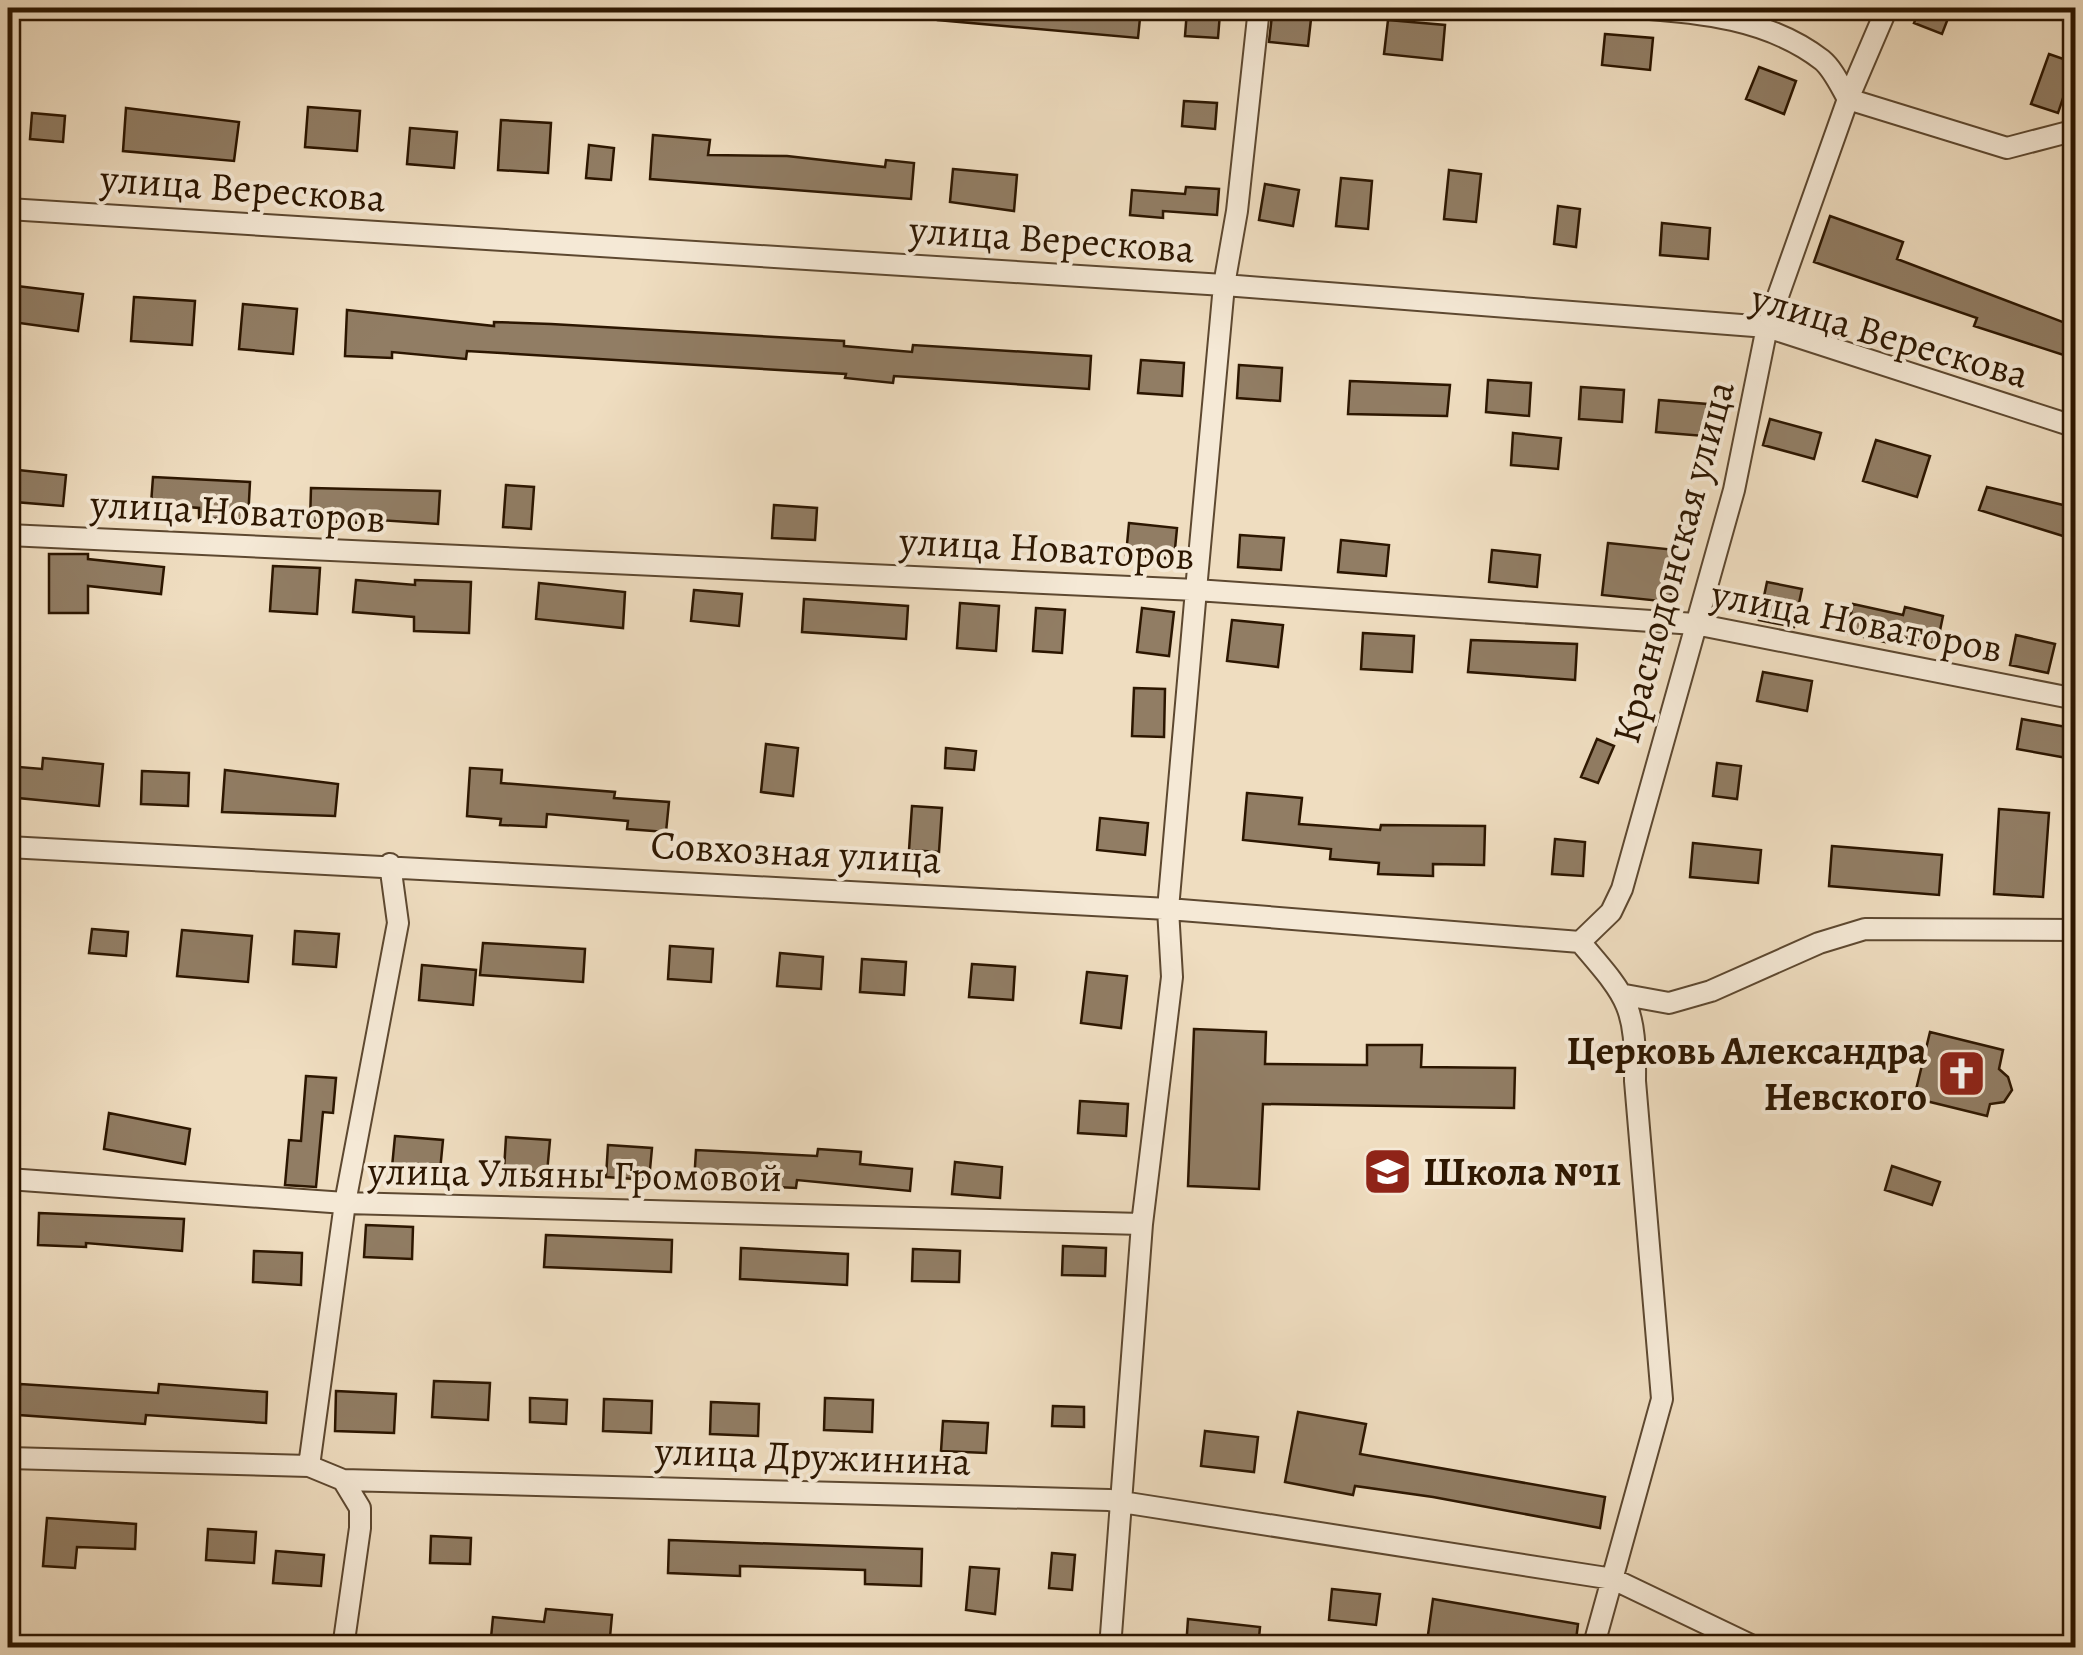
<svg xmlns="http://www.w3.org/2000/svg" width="2083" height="1655" viewBox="0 0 2083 1655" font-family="Alegreya,serif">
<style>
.building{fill:#917d64;stroke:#2c1600;stroke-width:2.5}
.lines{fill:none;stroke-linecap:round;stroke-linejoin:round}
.street-casing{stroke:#5d4830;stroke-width:24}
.street{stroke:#f5e9d6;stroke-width:20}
.labels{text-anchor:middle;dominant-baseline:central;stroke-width:8;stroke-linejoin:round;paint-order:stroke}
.street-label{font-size:40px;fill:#2c1600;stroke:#f5e9d6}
.poi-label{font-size:40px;font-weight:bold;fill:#2c1600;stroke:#f5e9d6;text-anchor:end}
</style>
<rect width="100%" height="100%" fill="#efddc0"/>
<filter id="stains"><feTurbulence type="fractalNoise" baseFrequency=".002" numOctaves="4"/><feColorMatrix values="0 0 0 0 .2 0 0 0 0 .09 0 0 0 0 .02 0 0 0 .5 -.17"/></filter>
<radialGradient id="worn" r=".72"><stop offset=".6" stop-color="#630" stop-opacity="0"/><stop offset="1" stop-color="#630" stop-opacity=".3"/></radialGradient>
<!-- building -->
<path class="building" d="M939,8H1141L1138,38L938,20Z
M1920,8H1952L1942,34L1914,23Z
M1187,10L1220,13L1218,38L1185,36Z
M1272,15L1311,19L1308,46L1269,42Z
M1388,20L1445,25L1442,60L1384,54Z
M1605,34L1653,38L1650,70L1602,65Z
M2049,54L2075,63L2058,113L2031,104Z
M1759,67L1796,81L1784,114L1746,99Z
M1184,101L1217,103L1215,129L1182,126Z
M308,107L360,111L357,151L305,147Z
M126,108L239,122L234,161L123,151Z
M32,113L65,116L63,142L30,139Z
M501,120L551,123L548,173L498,170Z
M410,128L457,132L454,168L407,164Z
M653,135L710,140L708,155L787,156L885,167L886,160L914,163L911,199L650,179Z
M589,145L614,148L611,180L586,178Z
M953,169L1017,175L1014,211L950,202Z
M1449,170L1481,174L1476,222L1444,219Z
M1341,178L1372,181L1368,229L1336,226Z
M1265,184L1299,190L1293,226L1259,220Z
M1186,187L1219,189L1217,215L1163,211V218L1130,215L1132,190L1185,194Z
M1558,206L1580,209L1576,247L1554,244Z
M1830,216L1903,242L1897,259L2076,327V359L1974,326L1977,318L1814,262Z
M1662,223L1710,228L1708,259L1660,255Z
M17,286L83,294L78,331L12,322Z
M134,297L195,301L192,345L131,341Z
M243,304L297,309L293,354L239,349Z
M347,310L494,326V322L551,324L844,341V346L912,352L913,345L1091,356L1089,389L894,376L893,383L845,378L846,374L467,351L466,359L392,352V358L345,356Z
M1141,360L1184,363L1182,396L1138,393Z
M1239,365L1282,368L1280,401L1237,398Z
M1488,380L1531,383L1529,416L1486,412Z
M1350,381L1450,385L1447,416L1348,414Z
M1581,387L1624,390L1622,422L1579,419Z
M1659,400L1707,404L1704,436L1656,432Z
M1770,419L1821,433L1814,459L1763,445Z
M1513,433L1561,438L1558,469L1511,465Z
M1876,440L1930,456L1917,497L1863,481Z
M18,470L66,475L63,506L15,502Z
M153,477L250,482L248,520L199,518V508L151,504Z
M506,485L534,487L531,529L503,527Z
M1987,487L2076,508V540L1979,510Z
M311,488L440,491L438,524L364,519V523L310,521Z
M774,505L817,508L815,540L772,538Z
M1129,523L1177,528L1174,559L1126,555Z
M1240,535L1284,538L1281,570L1238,567Z
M1341,540L1389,545L1386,576L1338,572Z
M1608,543L1676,550L1670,602L1602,595Z
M1492,550L1540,555L1537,587L1489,582Z
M49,554H88V559L164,567L161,594L88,586V613H49Z
M273,566L320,568L317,614L270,611Z
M356,580L415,585V580L471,582L469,633L414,631V617L353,612Z
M1767,582L1802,589L1794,627L1759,620Z
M539,583L625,592L623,628L536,619Z
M694,590L742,594L739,626L691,621Z
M804,599L908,606L906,639L802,632Z
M960,603L999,606L996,651L957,648Z
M1853,604L1903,615L1905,607L1943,616L1937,645L1887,634L1885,642L1847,633Z
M1036,608L1065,610L1062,653L1033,651Z
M1142,608L1174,612L1169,656L1137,652Z
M1232,620L1283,625L1278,667L1227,661Z
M1363,633L1414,636L1412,672L1361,669Z
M2016,635L2055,644L2048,673L2010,665Z
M1471,640L1577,644L1575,680L1468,672Z
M1763,672L1812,681L1807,711L1757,701Z
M1134,688L1165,689L1164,737L1132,736Z
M2022,719L2072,728L2067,758L2017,749Z
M1597,739L1614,746L1598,783L1581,777Z
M766,744L798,748L793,796L761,792Z
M946,748L976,751L974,770L945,768Z
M43,758L103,764L99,806L8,797V766L42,769Z
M1717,763L1741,766L1737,799L1713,796Z
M470,768L502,770L501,783L615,792L614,798L669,802L666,832L627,829L628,821L547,814L546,827L500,825L501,819L467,816Z
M225,770L338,784L335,816L222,812Z
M142,771L189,773L188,806L141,804Z
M1247,793L1302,798L1299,824L1380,830L1381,825L1485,826L1484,865L1433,864V876L1378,874L1379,863L1330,859L1331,849L1243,840Z
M912,806L942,808L939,852L909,850Z
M1999,809L2049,813L2043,897L1994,894Z
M1100,818L1148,823L1145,855L1097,850Z
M1555,839L1585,842L1583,876L1552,874Z
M1693,843L1761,850L1758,883L1690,877Z
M1832,846L1942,855L1939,895L1829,886Z
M92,929L128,932L126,956L89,953Z
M182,930L252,936L248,982L177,976Z
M295,931L339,934L336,967L293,964Z
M483,943L585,949L583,982L480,975Z
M670,946L713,949L711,982L668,979Z
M780,953L823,957L821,989L777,986Z
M862,959L906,962L904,995L860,992Z
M972,964L1015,967L1013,1000L969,997Z
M422,965L476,970L473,1005L419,1000Z
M1087,972L1127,976L1121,1028L1081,1023Z
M1194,1029L1266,1032L1265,1064L1367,1065V1045H1422L1421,1067L1515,1068L1514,1108L1263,1104L1259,1189L1188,1186Z
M1930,1032L2003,1050L1999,1069L2008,1077L2012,1090L2004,1102L1990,1104L1987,1116L1914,1098Z
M306,1076L336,1078L333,1113L323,1112L316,1187L285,1185L289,1140L301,1141Z
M1080,1101L1128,1104L1126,1136L1078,1133Z
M109,1113L190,1129L185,1164L104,1149Z
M395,1136L443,1140L440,1171L392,1167Z
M506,1137L550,1140L547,1173L504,1170Z
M608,1145L652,1148L649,1180L606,1177Z
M818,1149L861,1152L860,1164L912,1169L910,1191L797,1180L796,1188L694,1183L696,1150L817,1156Z
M955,1162L1002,1167L1000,1198L952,1194Z
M1892,1166L1940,1182L1932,1205L1885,1190Z
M39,1213L184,1219L182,1251L86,1243V1247L38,1245Z
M366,1225L413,1227L412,1259L364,1257Z
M546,1235L672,1240L671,1272L544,1267Z
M1063,1246L1106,1248L1105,1276L1062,1275Z
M741,1248L848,1254L847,1285L740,1279Z
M913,1249L960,1251L959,1282L912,1281Z
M254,1251L302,1253L301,1285L253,1282Z
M434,1381L490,1383L488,1420L432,1417Z
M20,1384L158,1393L159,1384L267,1392L266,1423L146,1415L145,1424L19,1415Z
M336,1391L396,1394L394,1433L335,1431Z
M530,1398L567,1400L566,1424L530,1422Z
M825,1398L873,1400L872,1432L824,1430Z
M604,1399L652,1401L651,1433L603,1431Z
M711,1402L759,1404L758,1436L710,1434Z
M1053,1406L1084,1407V1427L1052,1426Z
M1298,1412L1366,1424L1360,1454L1605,1497L1600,1528L1433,1497L1355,1486L1353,1495L1285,1482Z
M943,1421L988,1423L986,1453L941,1451Z
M1205,1431L1258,1437L1254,1472L1201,1466Z
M47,1518L136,1524L135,1549L77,1547L75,1568L43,1566Z
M208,1529L256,1532L254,1563L206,1560Z
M431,1536L471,1538L470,1564L430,1563Z
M669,1540L922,1549L921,1586L865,1584V1570L740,1566V1576L668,1573Z
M276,1551L324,1555L321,1586L273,1583Z
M1052,1553L1075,1555L1072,1590L1049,1588Z
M970,1567L999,1569L995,1614L966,1610Z
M1332,1589L1380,1594L1376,1625L1329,1620Z
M1433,1599L1578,1624L1575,1648H1468L1427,1642Z
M546,1609L612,1615L609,1648H490L493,1617L544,1622Z
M1188,1619L1260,1627L1258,1648H1186Z"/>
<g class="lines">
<defs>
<path id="street" d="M1635,8C1699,12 1769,19 1822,60C1833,69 1841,87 1848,99L2007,148L2076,130
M8,209L1224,285L1767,327L2076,427
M8,535L1196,590L1695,624L2076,699
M8,847L1168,909L1580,942
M1625,995L1669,1003L1711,991L1819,943L1865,929L2076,930
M8,1179L345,1203L1142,1224
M8,1458L309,1466L343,1480L1109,1500L1613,1579L1757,1648
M309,1466L345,1203L398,923L390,864
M343,1480L360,1508V1528L343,1648
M1110,1648L1142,1224L1172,977L1168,909L1196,590L1224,285L1237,211L1259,8
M1593,1648L1662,1399L1635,1081C1636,1005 1628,998 1580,942L1611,912L1622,889L1734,490L1767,327L1848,99L1887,8"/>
</defs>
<!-- street casing -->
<use href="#street" class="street-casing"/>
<!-- street -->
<use href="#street" class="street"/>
</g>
<!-- icons -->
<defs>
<symbol id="church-square" viewBox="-11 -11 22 22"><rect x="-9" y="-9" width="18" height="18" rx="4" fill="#8f2418" stroke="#f5e9d6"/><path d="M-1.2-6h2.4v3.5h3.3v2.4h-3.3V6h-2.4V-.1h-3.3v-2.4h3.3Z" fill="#fff"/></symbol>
<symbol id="school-square" viewBox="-11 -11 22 22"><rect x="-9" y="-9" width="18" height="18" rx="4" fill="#8f2418" stroke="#f5e9d6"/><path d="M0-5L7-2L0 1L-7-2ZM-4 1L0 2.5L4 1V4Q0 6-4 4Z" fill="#fff"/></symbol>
</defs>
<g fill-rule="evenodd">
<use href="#church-square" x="1934" y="1046" width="55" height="55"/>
<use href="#school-square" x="1360" y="1144" width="55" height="55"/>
</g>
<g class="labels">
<!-- street labels -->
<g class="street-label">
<text transform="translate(243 188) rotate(4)">улица Верескова</text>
<text transform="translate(1052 239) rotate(4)">улица Верескова</text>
<text transform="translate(1890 336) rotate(16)">улица Верескова</text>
<text transform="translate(238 511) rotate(3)">улица Новаторов</text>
<text transform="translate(1047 548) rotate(3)">улица Новаторов</text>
<text transform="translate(1673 562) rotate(-75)">Краснодонская улица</text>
<text transform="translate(1857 621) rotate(11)">улица Новаторов</text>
<text transform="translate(796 852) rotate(3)">Совхозная улица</text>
<text transform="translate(575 1174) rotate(1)">улица Ульяны Громовой</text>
<text transform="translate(813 1456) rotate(2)">улица Дружинина</text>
</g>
<!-- poi labels -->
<g class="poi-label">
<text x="1927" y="1050">Церковь Александра<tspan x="1927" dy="46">Невского</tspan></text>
<text x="1423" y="1171" text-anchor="start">Школа №11</text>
</g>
</g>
<!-- margin -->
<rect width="2083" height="1655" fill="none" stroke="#efddc0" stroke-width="40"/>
<rect x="10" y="10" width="2063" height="1635" fill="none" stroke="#2c1600" stroke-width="5"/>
<rect x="20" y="20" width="2043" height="1615" fill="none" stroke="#2c1600" stroke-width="2.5"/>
<rect width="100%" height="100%" filter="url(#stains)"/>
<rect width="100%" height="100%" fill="url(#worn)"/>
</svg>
